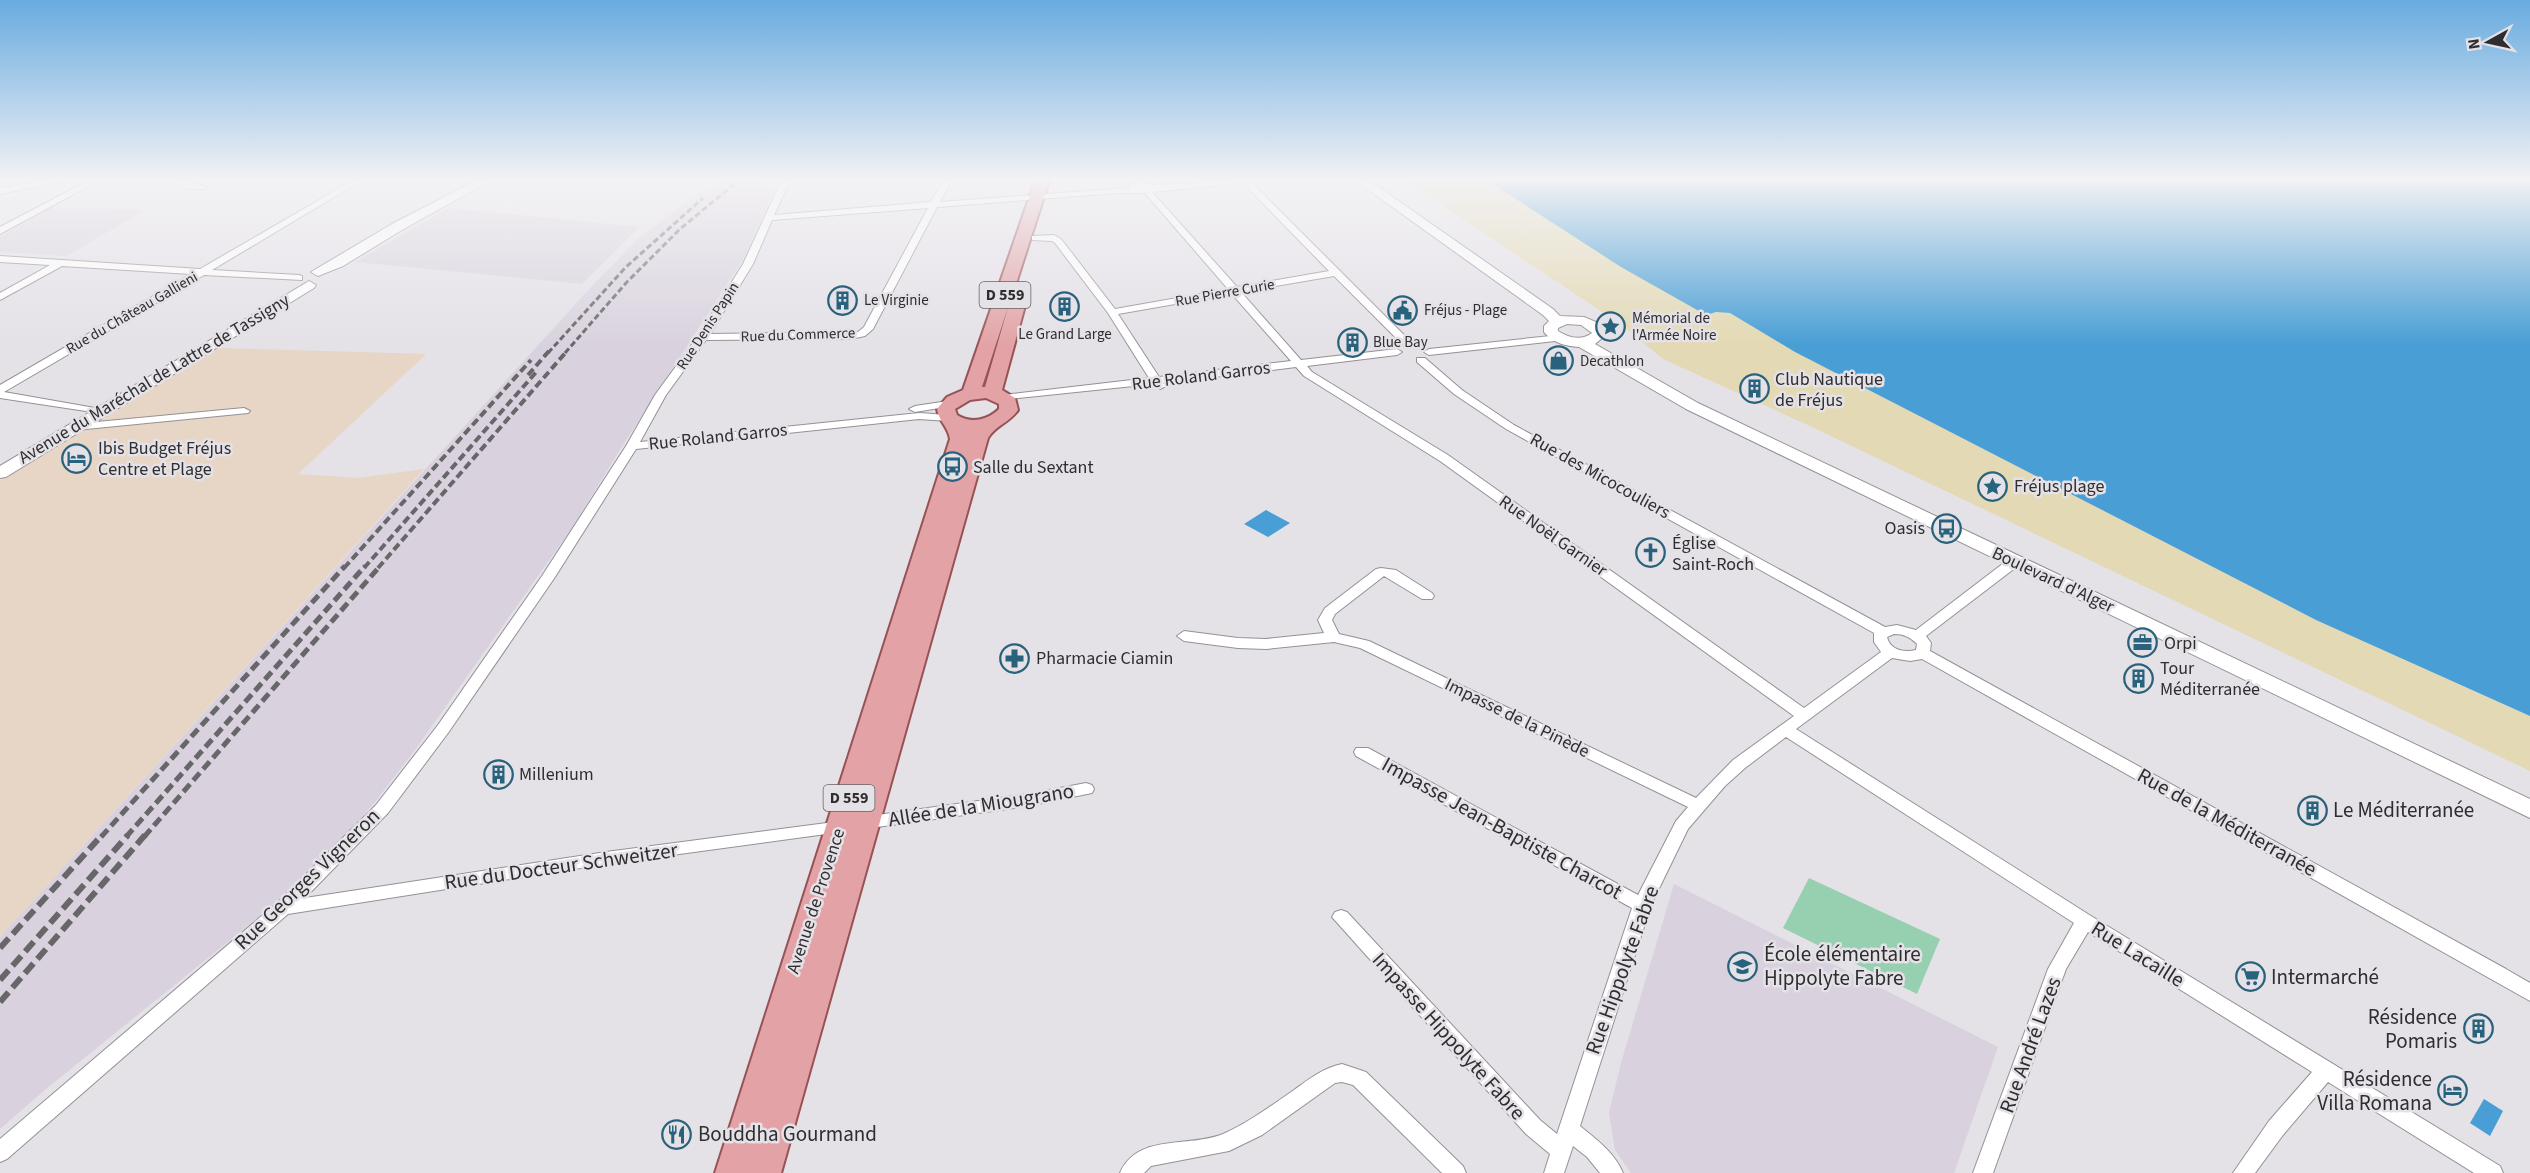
<svg xmlns="http://www.w3.org/2000/svg" width="2530" height="1173" viewBox="0 0 2530 1173" font-family="'Source Sans 3',sans-serif">
<style>
.built{fill:#d9d2de}
.industrial{fill:#e7d5c5}
.green{fill:#96d0b0}
.sand{fill:#e3d9b4}
.water{fill:#489ed5}
.lines{fill:none;stroke-linecap:round;stroke-linejoin:round}
.street-casing{stroke:#949196;stroke-width:2}
.secondary-casing{stroke:#949196;stroke-width:2}
.primary-casing{stroke:#975255;stroke-width:4}
.street{fill:#fff;fill-rule:evenodd}
.secondary{fill:#fff;fill-rule:evenodd}
.primary{fill:#e3a3a6;fill-rule:evenodd}
.rail-far3{stroke:#676669;stroke-width:3;stroke-dasharray:6 3;stroke-linecap:butt}
.rail-far2{stroke:#676669;stroke-width:4;stroke-dasharray:8 4;stroke-linecap:butt}
.rail-far1{stroke:#676669;stroke-width:5;stroke-dasharray:10 5;stroke-linecap:butt}
.rail{stroke:#676669;stroke-width:6;stroke-dasharray:13 6;stroke-linecap:butt}
.labels{text-anchor:middle;dominant-baseline:central;stroke-width:5;stroke-linejoin:round;paint-order:stroke}
.far-street-label{font-size:15px;fill:#2e2d2f;stroke:#e4e1e7}
.far-poi-label{font-size:15px;fill:#2e2d2f;stroke:#e4e1e7;text-anchor:start}
.shield{fill:#e4e1e7;stroke:#656366;stroke-width:1.5}
.shield-label{font-size:16px;font-weight:bold;fill:#2e2d2f}
.street-label{font-size:18px;fill:#2e2d2f;stroke:#e4e1e7}
.poi-label{font-size:18px;fill:#2e2d2f;stroke:#e4e1e7;text-anchor:start}
.near-street-label{font-size:21px;fill:#2e2d2f;stroke:#e4e1e7}
.near-poi-label{font-size:21px;fill:#2e2d2f;stroke:#e4e1e7;text-anchor:start}
</style>
<rect width="100%" height="100%" fill="#e4e1e7"/>
<!-- built -->
<path class="built" d="M715,181H767L766,184L775,187L744,258L621,448L572,528L415,750L375,802L328,854L260,916L46,1089L0,1129V937L592,286L640,237Z
M52,207L145,210L67,256L0,252V237Z
M448,208L639,227L582,284L355,262Z
M1674,884L1998,1047L1954,1173H1631L1615,1150L1609,1113L1621,1063Z"/>
<!-- industrial -->
<path class="industrial" d="M218,348L426,354L298,474L358,478L424,469L0,937V480Z"/>
<!-- green -->
<path class="green" d="M1809,878L1940,939L1917,994L1783,928Z"/>
<!-- sand -->
<path class="sand" d="M1406,181H1488L1518,201L1716,312L1730,313L1795,352L2316,620L2530,716V771L1810,426L1663,359L1623,326Z"/>
<!-- water -->
<path class="water" d="M1488,181H2530V716L2316,620L1795,352L1730,313L1716,312L1706,315L1621,267Z
M1266,510L1290,523L1268,537L1244,524Z
M2484,1099L2503,1111L2490,1136L2470,1123Z"/>
<g class="lines">
<defs>
<path id="street" d="M46,181H63L0,194V188Z
M88,181H98L0,234V227Z
M180,181H191L189,183L208,187C202,191 183,190 178,183Z
M352,181H361L212,270L299,275L302,276V280L204,275L4,392L95,408L101,411L99,413L0,398V385L191,274L62,266L0,300V293L50,265L0,262V256L200,269Z
M784,181H792L787,187L774,215L931,202L943,181H951L940,202L1129,188V184L1142,182L1153,185L1237,181L1233,184L1152,192L1237,287L1329,271L1243,183L1250,181L1414,345L1413,347H1405L1334,276L1241,292L1301,360L1397,349L1402,352L1397,355L1307,366L1312,372L1448,455L1804,708L1881,652L1874,642V633L1506,429L1454,394L1417,362V358H1425L1462,390L1514,425L1885,627L1897,625L1916,630L2009,559H2019L2021,562L2019,565L1926,636L1931,643L1930,651L2506,969L2530,983V1001L1922,659L1910,661L1892,658L1796,729L2091,916L2500,1166L2503,1173H2474L2328,1082L2283,1135L2255,1173H2233L2269,1121L2312,1072L2088,932L2066,969L1993,1173H1973L2048,969L2074,923L1786,737L1745,768L1725,786L1688,829L1651,905L1580,1126C1596,1139 1615,1153 1623,1173H1600L1587,1157L1573,1146L1564,1173H1544L1550,1154L1526,1134L1332,917L1335,912L1341,910L1347,912L1540,1120L1557,1134L1632,908L1356,756L1354,752L1356,748H1368L1638,895L1676,821L1688,807L1360,648L1334,642L1266,649L1238,648L1184,641L1177,636L1184,631L1238,638L1266,639L1324,633L1318,620L1325,608L1376,569L1381,568L1396,570L1432,593L1434,596L1432,599H1422L1384,576L1335,614L1332,620L1339,634L1369,641L1696,798L1733,760L1794,716L1440,461L1304,376L1296,367L1163,383L1166,386L1160,389L1153,384L1000,400L998,398L1004,395L1149,378L1108,313L1055,243L1052,241L1032,240V236L1054,235L1061,239L1115,309L1228,289L1145,193H1117L937,207L873,329L865,336L851,339L706,340L666,395L640,442L919,413L948,415L954,418L948,421L919,419L636,449L555,577L448,733L388,813L305,898L606,852L842,821L848,823L850,827L848,831L606,864L288,914L7,1159L0,1162V1139L277,903L376,805L438,725L542,576L626,446L655,395L698,336L743,264L779,186ZM928,208L864,327L858,332L710,334L753,264L772,220ZM1232,294L1291,361L1159,377L1118,314ZM1894,634C1904,634 1910,637 1917,644L1916,650C1904,653 1890,650 1887,637Z
M1560,335L1565,338L1564,340L1429,355L1424,352L1429,349Z
M948,401L954,404L952,406L915,412L909,409L915,406Z
M244,408L250,411L248,413L76,430L70,427L76,424Z
M1086,783L1092,785L1094,789L1092,793L1028,806L863,829L857,827L855,823L857,819L863,817L1028,794Z
M1342,1064L1366,1072L1463,1166L1466,1173H1442L1353,1085L1342,1082L1335,1083L1262,1135L1229,1151L1151,1166L1144,1173H1120C1137,1133 1189,1148 1223,1134C1248,1123 1271,1106 1294,1090C1309,1079 1323,1068 1342,1064Z"/>
<path id="secondary" d="M475,181H490L402,230L343,266L318,276L311,272L392,224Z
M1356,181H1370L1553,309L1560,316L1584,317L1603,325L1607,334L1595,344L1698,403L2530,799V818L1686,409L1579,347C1565,346 1553,343 1544,332V326L1549,321L1543,315ZM1567,324L1581,325L1592,333C1581,341 1569,338 1558,331V328Z
M309,281L316,285L314,288L6,477L0,478V466Z"/>
<path id="primary" d="M1035,181H1049L1010,302L1018,297L1026,302L1002,390L1015,398L1018,410C1009,423 996,425 988,438L781,1173H715L950,439C948,426 939,422 937,409L947,397L963,390ZM1009,304L985,387H982ZM986,398L999,404V409C988,420 971,424 957,415L955,409L970,400Z"/>
</defs>
<!-- street casing -->
<use href="#street" class="street-casing"/>
<!-- secondary casing -->
<use href="#secondary" class="secondary-casing"/>
<!-- primary casing -->
<use href="#primary" class="primary-casing"/>
<!-- street -->
<use href="#street" class="street"/>
<!-- secondary -->
<use href="#secondary" class="secondary"/>
<!-- primary -->
<use href="#primary" class="primary"/>
<!-- rail-far3 -->
<path class="rail-far3" d="M548,353L625,268L703,198
M565,353L626,283L680,229L738,181"/>
<!-- rail-far2 -->
<path class="rail-far2" d="M528,375L549,351
M344,568L531,360
M364,568L538,370
M378,568L567,351"/>
<!-- rail-far1 -->
<path class="rail-far1" d="M101,837L345,566
M126,837L365,566
M144,837L380,566"/>
<!-- rail -->
<path class="rail" d="M0,948L102,835
M0,980L128,835
M0,1002L145,835"/>
</g>
<!-- sky -->
<linearGradient id="sky" x2="0" y2="1"><stop stop-color="#68abe0"/><stop offset="0.52" stop-color="#f3f2f4"/><stop offset="1" stop-color="#f3f2f4" stop-opacity="0"/></linearGradient>
<rect width="2530" height="345" fill="url(#sky)"/>
<!-- icons -->
<defs>
<symbol id="building-ring" viewBox="-11 -11 22 22"><circle r="9.5" fill="#e4e1e7" stroke="#29627c" stroke-width="1.5"/><path d="M-4-6H4V6H1V3H-1V6H-4ZM-2.5-4.3h1.7v1.8h-1.7ZM.8-4.3h1.7v1.8H.8ZM-2.5-1h1.7V.8h-1.7ZM.8-1h1.7V.8H.8Z" fill="#29627c"/></symbol>
<symbol id="civic-ring" viewBox="-11 -11 22 22"><circle r="9.5" fill="#e4e1e7" stroke="#29627c" stroke-width="1.5"/><path d="M-.6-6.5H3V-4.5H.6V-3L4-1V1h2V6H-6V1h2V-1L-.6-3ZM-1.2 2.5V6h2.4V2.5Z" fill="#29627c"/></symbol>
<symbol id="sight-ring" viewBox="-11 -11 22 22"><circle r="9.5" fill="#e4e1e7" stroke="#29627c" stroke-width="1.5"/><path d="M0-6L1.8-2.2L6-1.7L2.9 1.2L3.7 5.4L0 3.3L-3.7 5.4L-2.9 1.2L-6-1.7L-1.8-2.2Z" fill="#29627c"/></symbol>
<symbol id="shop-ring" viewBox="-11 -11 22 22"><circle r="9.5" fill="#e4e1e7" stroke="#29627c" stroke-width="1.5"/><path d="M-5-2.5h2.3a2.7 3.5 0 0 1 5.4 0H5L5.5 6h-11ZM-1.5-2.5h3a1.5 2.3 0 0 0-3 0Z" fill="#29627c"/></symbol>
<symbol id="hotel-ring" viewBox="-11 -11 22 22"><circle r="9.5" fill="#e4e1e7" stroke="#29627c" stroke-width="1.5"/><path d="M-6-4.5h1.5V1H6V5H4.5V3h-9V5H-6ZM-4 0a1.8 1.8 0 1 1 3.6 0ZM.5 0V-2.5h3Q6-2.5 6 0Z" fill="#29627c"/></symbol>
<symbol id="bus-ring" viewBox="-11 -11 22 22"><circle r="9.5" fill="#e4e1e7" stroke="#29627c" stroke-width="1.5"/><path d="M-5-6H5V4H4V6H2V4H-2V6H-4V4H-5ZM-3.5-4V0h7V-4ZM-3.5 1.2v1.5H-2V1.2ZM2 1.2v1.5H3.5V1.2Z" fill="#29627c"/></symbol>
<symbol id="church-ring" viewBox="-11 -11 22 22"><circle r="9.5" fill="#e4e1e7" stroke="#29627c" stroke-width="1.5"/><path d="M-1.2-6h2.4v3.5h3.3v2.4h-3.3V6h-2.4V-.1h-3.3v-2.4h3.3Z" fill="#29627c"/></symbol>
<symbol id="office-ring" viewBox="-11 -11 22 22"><circle r="9.5" fill="#e4e1e7" stroke="#29627c" stroke-width="1.5"/><path d="M-6-3h4V-5.5h4V-3h4V5H-6ZM-1-4.5V-3h2v-1.5ZM-6 0V1H6V0Z" fill="#29627c"/></symbol>
<symbol id="pharmacy-ring" viewBox="-11 -11 22 22"><circle r="9.5" fill="#e4e1e7" stroke="#29627c" stroke-width="1.5"/><path d="M-2-6h4v4h4v4h-4v4h-4v-4h-4v-4h4Z" fill="#29627c"/></symbol>
<symbol id="school-ring" viewBox="-11 -11 22 22"><circle r="9.5" fill="#e4e1e7" stroke="#29627c" stroke-width="1.5"/><path d="M0-5L7-2L0 1L-7-2ZM-4 1L0 2.5L4 1V4Q0 6-4 4Z" fill="#29627c"/></symbol>
<symbol id="supermarket-ring" viewBox="-11 -11 22 22"><circle r="9.5" fill="#e4e1e7" stroke="#29627c" stroke-width="1.5"/><path d="M-6-5.5h2.5l.6 2H6L4.5 2H-2.5L-4.4-4H-6ZM-1.5 3.2a1.3 1.3 0 1 0 .1 0ZM3 3.2a1.3 1.3 0 1 0 .1 0Z" fill="#29627c"/></symbol>
<symbol id="restaurant-ring" viewBox="-11 -11 22 22"><circle r="9.5" fill="#e4e1e7" stroke="#29627c" stroke-width="1.5"/><path d="M-5-6h1v4h1v-4h1v4h1v-4h1v5L-1.5 .5V6h-2V.5L-5-1ZM5-6V6H3V1.5H1.5Q1.5-4 5-6Z" fill="#29627c"/></symbol>
</defs>
<g fill-rule="evenodd">
<use href="#building-ring" x="826" y="284" width="33" height="33"/>
<use href="#building-ring" x="1048" y="290" width="33" height="33"/>
<use href="#civic-ring" x="1386" y="294" width="33" height="33"/>
<use href="#sight-ring" x="1594" y="310" width="33" height="33"/>
<use href="#building-ring" x="1336" y="326" width="33" height="33"/>
<use href="#shop-ring" x="1542" y="344" width="33" height="33"/>
<use href="#building-ring" x="1738" y="372" width="33" height="33"/>
<use href="#hotel-ring" x="60" y="442" width="33" height="33"/>
<use href="#bus-ring" x="936" y="450" width="33" height="33"/>
<use href="#sight-ring" x="1976" y="470" width="33" height="33"/>
<use href="#bus-ring" x="1930" y="512" width="33" height="33"/>
<use href="#church-ring" x="1634" y="536" width="33" height="33"/>
<use href="#office-ring" x="2126" y="626" width="33" height="33"/>
<use href="#pharmacy-ring" x="998" y="642" width="33" height="33"/>
<use href="#building-ring" x="2122" y="662" width="33" height="33"/>
<use href="#building-ring" x="482" y="758" width="33" height="33"/>
<use href="#building-ring" x="2296" y="794" width="33" height="33"/>
<use href="#school-ring" x="1726" y="950" width="33" height="33"/>
<use href="#supermarket-ring" x="2234" y="960" width="33" height="33"/>
<use href="#building-ring" x="2462" y="1012" width="33" height="33"/>
<use href="#hotel-ring" x="2436" y="1074" width="33" height="33"/>
<use href="#restaurant-ring" x="660" y="1118" width="33" height="33"/>
</g>
<g class="labels">
<!-- far-street labels -->
<g class="far-street-label">
<text transform="translate(1225 293) rotate(-10)">Rue Pierre Curie</text>
<text transform="translate(132 313) rotate(-30)">Rue du Château Gallieni</text>
<text transform="translate(708 326) rotate(-57)">Rue Denis Papin</text>
<text transform="translate(798 335) rotate(-2)">Rue du Commerce</text>
</g>
<!-- far-poi labels -->
<g class="far-poi-label">
<text x="864" y="300">Le Virginie</text>
<text x="1424" y="310">Fréjus - Plage</text>
<text x="1632" y="318">Mémorial de<tspan x="1632" dy="17">l'Armée Noire</tspan></text>
<text x="1065" y="334" text-anchor="middle">Le Grand Large</text>
<text x="1373" y="342">Blue Bay</text>
<text x="1580" y="361">Decathlon</text>
</g>
<!-- shield labels -->
<g class="shield">
<rect x="979.5" y="282" width="51" height="26" rx="4.5"/>
<rect x="823.5" y="785" width="51" height="26" rx="4.5"/>
</g>
<g class="shield-label">
<text x="1005" y="295">D 559</text>
<text x="849" y="798">D 559</text>
</g>
<!-- street labels -->
<g class="street-label">
<text transform="translate(1201 376) rotate(-7)">Rue Roland Garros</text>
<text transform="translate(154 379) rotate(-31)">Avenue du Maréchal de Lattre de Tassigny</text>
<text transform="translate(718 437) rotate(-6)">Rue Roland Garros</text>
<text transform="translate(1600 476) rotate(29)">Rue des Micocouliers</text>
<text transform="translate(1553 536) rotate(35)">Rue Noël Garnier</text>
<text transform="translate(2053 580) rotate(25)">Boulevard d'Alger</text>
<text transform="translate(1517 718) rotate(26)">Impasse de la Pinède</text>
<text transform="translate(816 901) rotate(-72)">Avenue de Provence</text>
</g>
<!-- poi labels -->
<g class="poi-label">
<text x="1775" y="379">Club Nautique<tspan x="1775" dy="21">de Fréjus</tspan></text>
<text x="98" y="448">Ibis Budget Fréjus<tspan x="98" dy="21">Centre et Plage</tspan></text>
<text x="973" y="467">Salle du Sextant</text>
<text x="2014" y="486">Fréjus plage</text>
<text x="1925" y="528" text-anchor="end">Oasis</text>
<text x="1672" y="543">Église<tspan x="1672" dy="21">Saint-Roch</tspan></text>
<text x="2164" y="643">Orpi</text>
<text x="1036" y="658">Pharmacie Ciamin</text>
<text x="2160" y="668">Tour<tspan x="2160" dy="21">Méditerranée</tspan></text>
<text x="519" y="774">Millenium</text>
</g>
<!-- near-street labels -->
<g class="near-street-label">
<text transform="translate(981 805) rotate(-9)">Allée de la Miougrano</text>
<text transform="translate(2227 822) rotate(29)">Rue de la Méditerranée</text>
<text transform="translate(1502 828) rotate(29)">Impasse Jean-Baptiste Charcot</text>
<text transform="translate(561 866) rotate(-8)">Rue du Docteur Schweitzer</text>
<text transform="translate(307 879) rotate(-44)">Rue Georges Vigneron</text>
<text transform="translate(2138 954) rotate(32)">Rue Lacaille</text>
<text transform="translate(1622 970) rotate(-70)">Rue Hippolyte Fabre</text>
<text transform="translate(1449 1036) rotate(48)">Impasse Hippolyte Fabre</text>
<text transform="translate(2030 1045) rotate(-70)">Rue André Lazes</text>
</g>
<!-- near-poi labels -->
<g class="near-poi-label">
<text x="2333" y="810">Le Méditerranée</text>
<text x="1764" y="954">École élémentaire<tspan x="1764" dy="24">Hippolyte Fabre</tspan></text>
<text x="2271" y="977">Intermarché</text>
<text x="2457" y="1017" text-anchor="end">Résidence<tspan x="2457" dy="24">Pomaris</tspan></text>
<text x="2432" y="1079" text-anchor="end">Résidence<tspan x="2432" dy="24">Villa Romana</tspan></text>
<text x="698" y="1134">Bouddha Gourmand</text>
</g>
</g>
<!-- north arrow -->
<g transform="translate(2488 42) rotate(262)" stroke="#e4e1e7" stroke-width="4.5" paint-order="stroke">
<path d="M0-4.5L10 22L0 15L-10 22Z" fill="#2e2d2f"/>
<text y="-9" font-size="16" font-weight="bold" text-anchor="middle" fill="#2e2d2f">N</text>
</g>
</svg>
